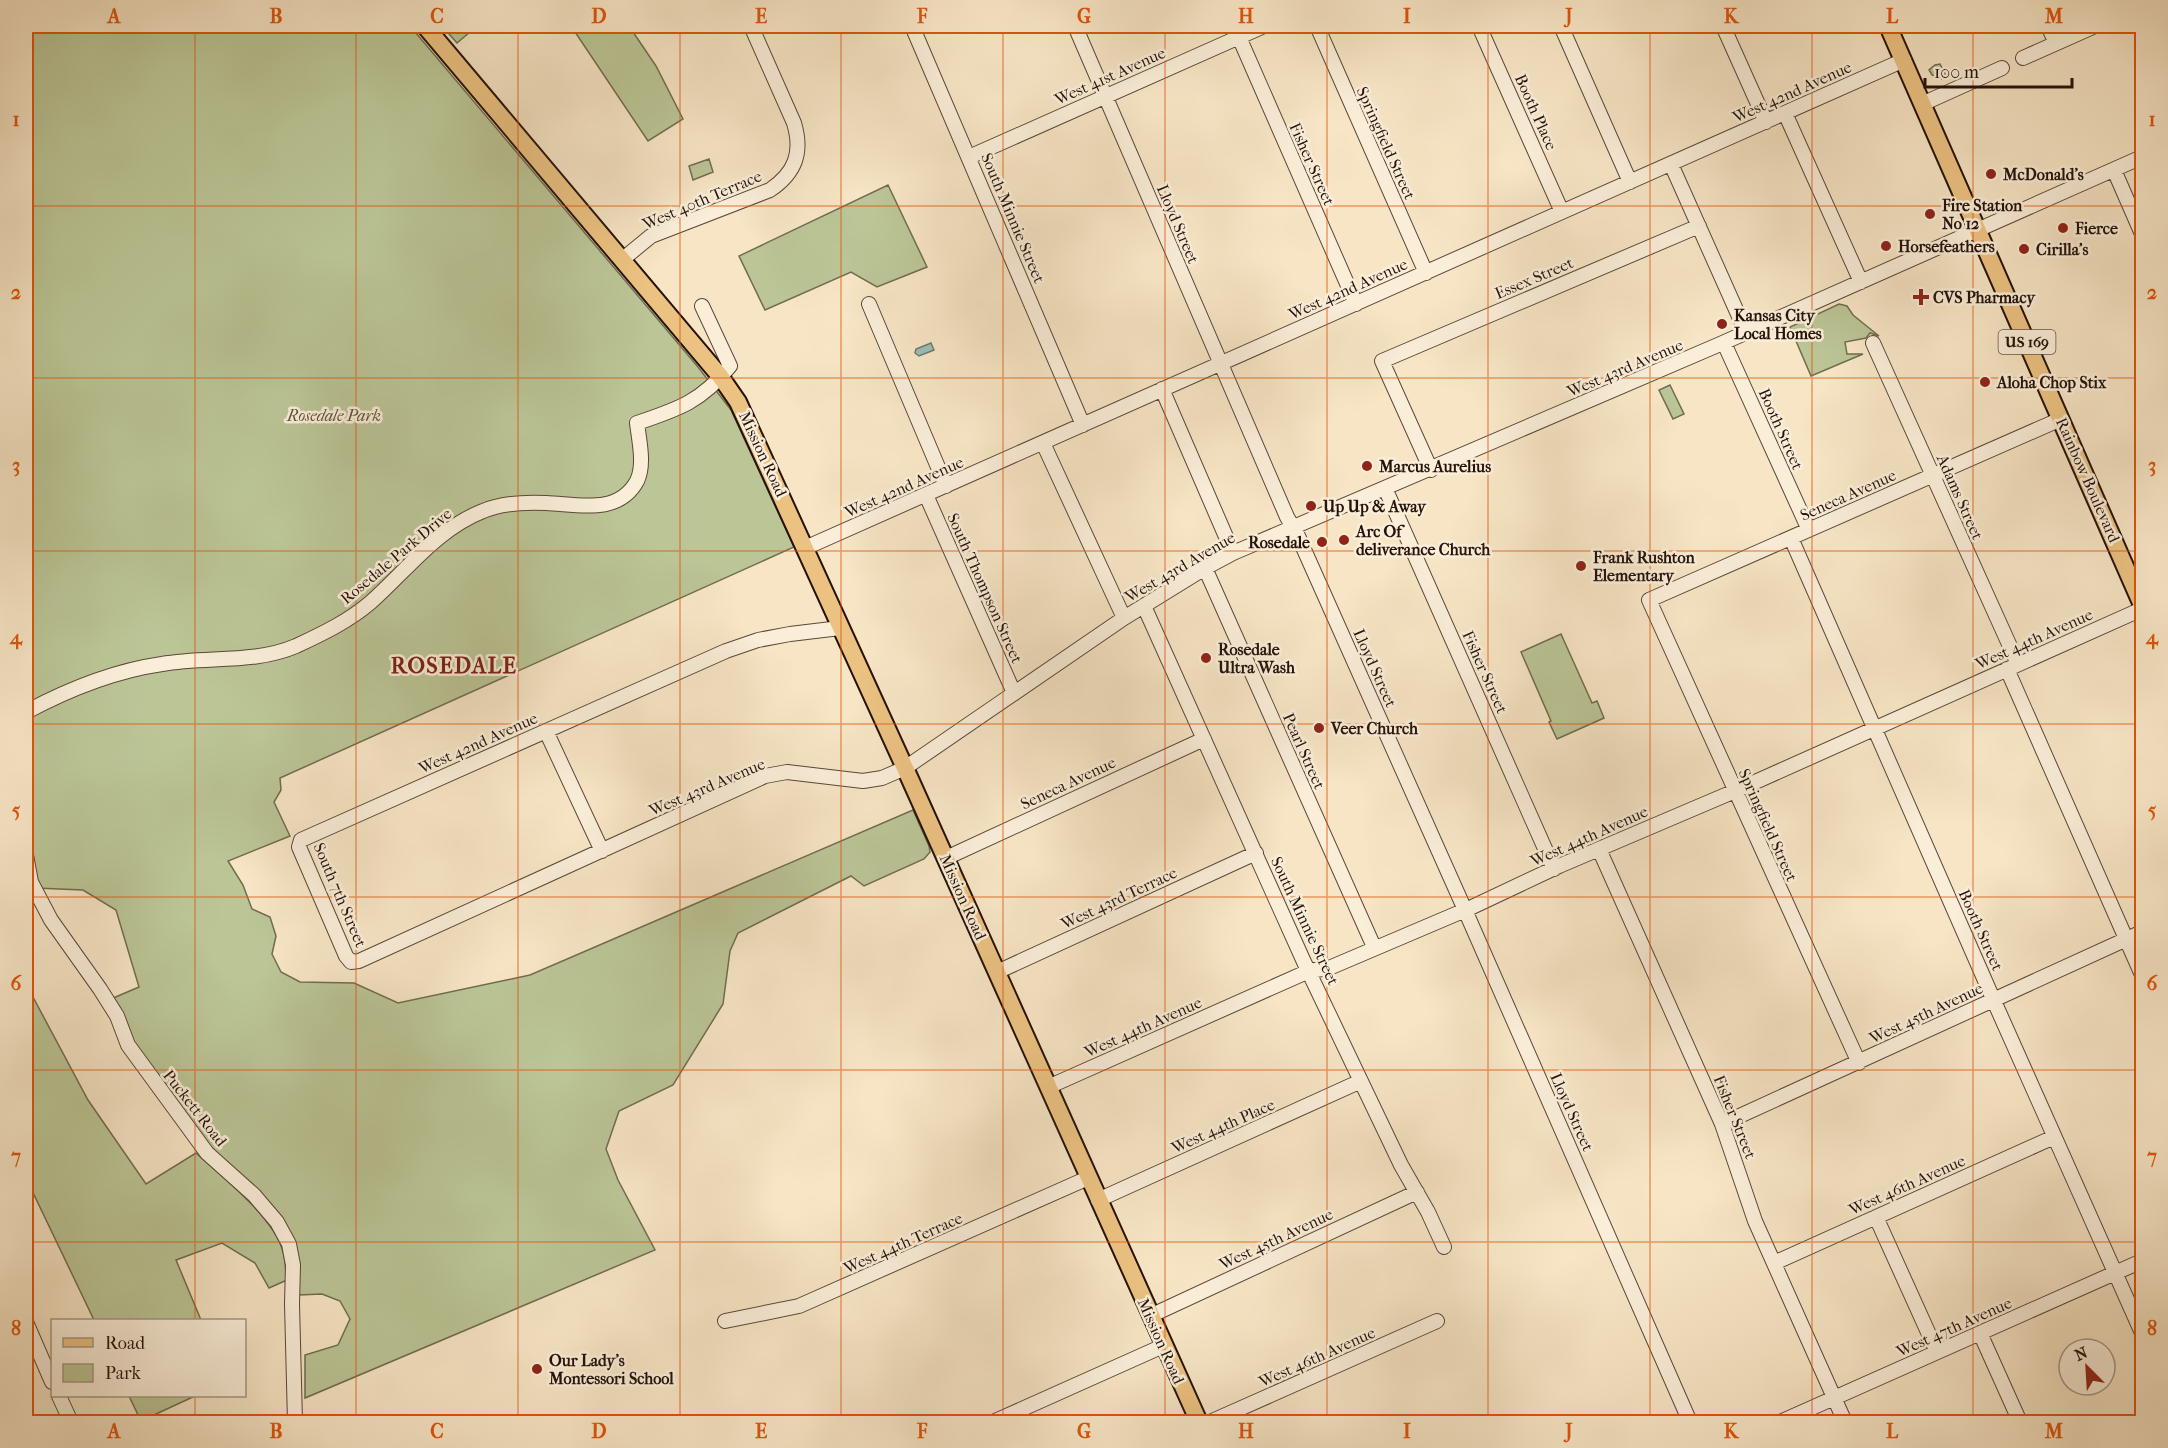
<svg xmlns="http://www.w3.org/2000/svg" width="2168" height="1448" viewBox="0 0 2168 1448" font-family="'IM FELL French Canon',serif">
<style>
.green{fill:#bbc596;stroke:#706c50;stroke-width:1.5}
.water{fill:#9dbfb6;stroke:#6d7a71;stroke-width:1.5}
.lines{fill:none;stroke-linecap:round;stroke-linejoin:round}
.minor-casing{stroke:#5a4739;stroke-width:16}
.major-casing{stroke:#25120a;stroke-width:20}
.minor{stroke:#faeed9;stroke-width:14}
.major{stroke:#ecc282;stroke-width:16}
.grid{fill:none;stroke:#de550c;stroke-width:1.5;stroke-opacity:0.55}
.poi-dot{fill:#8f2418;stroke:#faeed9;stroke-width:2}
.labels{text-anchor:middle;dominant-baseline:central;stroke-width:5;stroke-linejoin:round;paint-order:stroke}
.shield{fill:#faeed9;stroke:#655448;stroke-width:1.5}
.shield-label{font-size:15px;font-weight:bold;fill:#25120a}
.street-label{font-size:16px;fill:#25120a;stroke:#faeed9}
.poi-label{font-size:16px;font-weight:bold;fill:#25120a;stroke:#faeed9;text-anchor:start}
.park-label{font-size:16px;font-style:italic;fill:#5a513b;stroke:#faeed9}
.district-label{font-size:22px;font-weight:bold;letter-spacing:1.5px;fill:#7a1f14;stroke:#faeed9}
.neatline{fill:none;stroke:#de550c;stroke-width:2}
.grid-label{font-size:20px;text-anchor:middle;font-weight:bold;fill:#de550c}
</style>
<rect width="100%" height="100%" fill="#f7e5c5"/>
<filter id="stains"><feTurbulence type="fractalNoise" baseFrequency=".00333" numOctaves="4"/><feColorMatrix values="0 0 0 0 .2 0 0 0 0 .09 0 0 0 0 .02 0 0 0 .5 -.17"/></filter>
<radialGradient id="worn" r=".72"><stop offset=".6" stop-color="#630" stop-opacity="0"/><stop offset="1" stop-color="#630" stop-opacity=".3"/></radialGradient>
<!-- green -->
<path class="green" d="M26,26H410L698,367L731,410L794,547L280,778L281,790L274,802L290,836L228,861L243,885L252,909L270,917L276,936L272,954L281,972L300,982L354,983L398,1003L530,975L913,810L929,846L930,852L924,859L864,886L851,876L738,933L730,951L723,1004L673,1085L619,1111L606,1149L618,1180L655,1250L305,1398V1355L338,1345L350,1319L340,1301L322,1294L299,1295L280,1221L204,1142L132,1044L111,999L139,987L116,910L83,890L35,888L26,855Z
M442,26H477L457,43Z
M571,26H629L656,66L683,119L648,141Z
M1940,64L1945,74L1941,79L1932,75L1929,70L1935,65Z
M709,159L713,172L693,180L689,166Z
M888,185L927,267L877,287L851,272L765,310L739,256Z
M1839,304L1847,306L1853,315L1879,336L1870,333L1866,338L1845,342L1847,354H1863L1811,376L1790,327Z
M1670,385L1684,414L1673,419L1659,390Z
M1561,634L1592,703L1597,701L1604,718L1557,739L1549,722L1551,721L1521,652Z
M26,984L88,1100L146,1184L196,1153C221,1176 275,1218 283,1252C286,1261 285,1271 287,1280L269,1288L255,1263L222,1243L176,1260L201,1320H94L26,1178Z
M129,1396H195L141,1421Z"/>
<!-- water -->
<path class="water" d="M931,343L934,350L919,356L915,353L916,349Z"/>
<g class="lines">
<defs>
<path id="minor" d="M912,26L1083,425
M1075,26L1287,517L1298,536L1465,910L1690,1422
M1317,26L1426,273
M1479,26L1562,212
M1561,26L1630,182
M1723,26L1766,122
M2048,26L2056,43
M1239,37L1356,304
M2023,58L2095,26
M1922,104L2002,68
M1785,113L1861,282
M969,157L1264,26
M1671,164L1746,332
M2114,170L2142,234
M623,259L651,236L770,190C795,173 803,153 794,123L751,26
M869,304L946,486
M1724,343L1809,530
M1873,343L2018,664
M1162,389L1233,553
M1043,443L1124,618
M1431,470L1382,361L1699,226
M1385,488L1554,869
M926,495L1014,693
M1791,538L1990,992L2142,1333
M805,548L1904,60
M1205,568L1374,947
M1144,606L1304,962L1401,1165L1428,1212L1444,1247
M840,628L790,634L758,640L726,651L301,840L299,847L346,956L351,962L359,961L765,776L787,772L863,781L882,778L905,768L1124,618L1205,568L1233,553L1718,345L2142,157
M2007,669L2142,975
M26,712C69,689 113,671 162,664C207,656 254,664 296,646C322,634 349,621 371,602C407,570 437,529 483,511C502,503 525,502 546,503C576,504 618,516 637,481C645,465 639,440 637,423C679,409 702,401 730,366L702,306
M546,731L602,851
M1599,849L1722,1124L1755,1221L1845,1422
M26,855L31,882L51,920L100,989L117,1016L128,1045L207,1153L254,1195L277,1222L289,1244L293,1265L292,1304L295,1422
M946,858L1204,739
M997,972L1256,853
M1859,1063L1649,600L2061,419
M1048,1087L1309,971L1329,968L1470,908L1559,866L1735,791L2142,609
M1722,1124L2142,932
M1098,1200L1361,1081
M1876,1217L1937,1352
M1774,1263L2054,1137
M1150,1316L1417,1192
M725,1321L799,1306L1088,1178
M26,1322L52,1382
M1980,1333L2020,1422
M59,1396L71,1422
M993,1422L1163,1346
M1210,1422L1437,1321
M1780,1422L2142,1261"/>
<path id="major" d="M425,26L720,376L738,402L905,768L1199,1422
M1888,26L2142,605"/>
</defs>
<!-- minor casing -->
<use href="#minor" class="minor-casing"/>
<!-- major casing -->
<use href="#major" class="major-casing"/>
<!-- minor -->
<use href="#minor" class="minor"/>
<!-- major -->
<use href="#major" class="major"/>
</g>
<!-- grid -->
<path class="grid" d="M195,26V1320M356,26V1422M518,26V1422M680,26V1422M841,26V1422M1003,26V1422M1165,26V1422M1327,26V1422M1488,26V1422M1650,26V1422M1812,26V1422M1973,26V1422M26,206H2142M26,378H2142M26,551H2142M26,724H2142M26,897H2142M26,1070H2142M26,1242H2142M195,1396V1422"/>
<!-- markers -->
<g class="poi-dot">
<circle cx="1991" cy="174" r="6"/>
<circle cx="1930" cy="214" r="6"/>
<circle cx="2063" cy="228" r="6"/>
<circle cx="1886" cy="246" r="6"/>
<circle cx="2024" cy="249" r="6"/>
<path d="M1918 288h6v6h6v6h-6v6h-6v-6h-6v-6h6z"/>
<circle cx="1722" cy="324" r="6"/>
<circle cx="1985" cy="382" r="6"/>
<circle cx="1367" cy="466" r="6"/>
<circle cx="1311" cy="506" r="6"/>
<circle cx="1344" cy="540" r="6"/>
<circle cx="1322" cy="542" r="6"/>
<circle cx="1581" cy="566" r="6"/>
<circle cx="1206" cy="658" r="6"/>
<circle cx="1319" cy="728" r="6"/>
<circle cx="537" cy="1369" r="6"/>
</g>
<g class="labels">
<!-- shield labels -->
<rect class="shield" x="1998.5" y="330" width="57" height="24" rx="4.5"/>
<g class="shield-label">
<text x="2027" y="342">US 169</text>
</g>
<!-- street labels -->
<g class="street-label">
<text transform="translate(1110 76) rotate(-24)">West 41st Avenue</text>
<text transform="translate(1792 92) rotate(-24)">West 42nd Avenue</text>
<text transform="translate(1536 112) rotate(66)">Booth Place</text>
<text transform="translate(1386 143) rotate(66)">Springfield Street</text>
<text transform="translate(1312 164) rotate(66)">Fisher Street</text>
<text transform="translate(702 200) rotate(-23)">West 40th Terrace</text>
<text transform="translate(1013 218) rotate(67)">South Minnie Street</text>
<text transform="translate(1178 224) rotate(67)">Lloyd Street</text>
<text transform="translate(1534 278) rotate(-23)">Essex Street</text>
<text transform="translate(1348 289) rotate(-24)">West 42nd Avenue</text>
<text transform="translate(1625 368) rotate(-23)">West 43rd Avenue</text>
<text transform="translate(1781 429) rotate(66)">Booth Street</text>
<text transform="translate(763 454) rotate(65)">Mission Road</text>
<text transform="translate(2088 480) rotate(66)">Rainbow Boulevard</text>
<text transform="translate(904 487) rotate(-24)">West 42nd Avenue</text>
<text transform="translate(1848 495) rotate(-24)">Seneca Avenue</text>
<text transform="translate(1960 497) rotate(66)">Adams Street</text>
<text transform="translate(396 556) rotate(-40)">Rosedale Park Drive</text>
<text transform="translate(1180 567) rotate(-30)">West 43rd Avenue</text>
<text transform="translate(985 588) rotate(66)">South Thompson Street</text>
<text transform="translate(2034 639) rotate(-24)">West 44th Avenue</text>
<text transform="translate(1375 668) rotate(66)">Lloyd Street</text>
<text transform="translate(1485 672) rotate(66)">Fisher Street</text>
<text transform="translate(478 743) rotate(-24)">West 42nd Avenue</text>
<text transform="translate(1304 751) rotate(66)">Pearl Street</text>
<text transform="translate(1068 783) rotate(-25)">Seneca Avenue</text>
<text transform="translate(707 787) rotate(-23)">West 43rd Avenue</text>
<text transform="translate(1768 825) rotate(66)">Springfield Street</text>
<text transform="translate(1589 836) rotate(-24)">West 44th Avenue</text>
<text transform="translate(340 895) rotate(67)">South 7th Street</text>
<text transform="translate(963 897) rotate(66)">Mission Road</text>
<text transform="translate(1119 898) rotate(-25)">West 43rd Terrace</text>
<text transform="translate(1305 921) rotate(65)">South Minnie Street</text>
<text transform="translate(1981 930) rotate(66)">Booth Street</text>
<text transform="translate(1926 1013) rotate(-25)">West 45th Avenue</text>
<text transform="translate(1143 1027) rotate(-24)">West 44th Avenue</text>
<text transform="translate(195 1108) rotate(52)">Puckett Road</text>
<text transform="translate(1572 1112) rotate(66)">Lloyd Street</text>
<text transform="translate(1735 1117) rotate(68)">Fisher Street</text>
<text transform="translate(1223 1126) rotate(-24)">West 44th Place</text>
<text transform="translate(1907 1185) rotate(-24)">West 46th Avenue</text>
<text transform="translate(1276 1239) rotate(-25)">West 45th Avenue</text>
<text transform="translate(903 1243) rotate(-24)">West 44th Terrace</text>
<text transform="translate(1954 1327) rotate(-24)">West 47th Avenue</text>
<text transform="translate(1161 1341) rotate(66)">Mission Road</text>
<text transform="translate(1317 1357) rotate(-24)">West 46th Avenue</text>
</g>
<!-- poi labels -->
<g class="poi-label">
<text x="2003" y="174">McDonald's</text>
<text x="1942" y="205">Fire Station<tspan x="1942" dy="18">No 12</tspan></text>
<text x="2075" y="228">Fierce</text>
<text x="1898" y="246">Horsefeathers</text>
<text x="2036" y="249">Cirilla's</text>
<text x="1933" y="297">CVS Pharmacy</text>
<text x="1734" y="315">Kansas City<tspan x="1734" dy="18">Local Homes</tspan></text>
<text x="1997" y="382">Aloha Chop Stix</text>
<text x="1379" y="466">Marcus Aurelius</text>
<text x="1323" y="506">Up Up &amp; Away</text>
<text x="1356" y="531">Arc Of<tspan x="1356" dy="18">deliverance Church</tspan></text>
<text x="1310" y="542" text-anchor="end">Rosedale</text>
<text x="1593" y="557">Frank Rushton<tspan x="1593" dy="18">Elementary</tspan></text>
<text x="1218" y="649">Rosedale<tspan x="1218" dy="18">Ultra Wash</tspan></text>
<text x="1331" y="728">Veer Church</text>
<text x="549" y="1360">Our Lady's<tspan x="549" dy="18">Montessori School</tspan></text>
</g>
<!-- park labels -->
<g class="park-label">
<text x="334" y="415">Rosedale Park</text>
</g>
<!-- district labels -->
<g class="district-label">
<text x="454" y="666">ROSEDALE</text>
</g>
</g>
<!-- margin -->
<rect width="2168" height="1448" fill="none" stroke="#f7e5c5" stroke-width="66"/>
<!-- legend -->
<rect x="51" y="1319" width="195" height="78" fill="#faeed9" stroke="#a59686" stroke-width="1.5"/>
<rect x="63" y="1338" width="30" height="9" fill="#ecc282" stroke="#a59686" stroke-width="1.5"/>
<text x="105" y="1349" font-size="18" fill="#25120a">Road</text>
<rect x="63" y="1364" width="30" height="18" fill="#bbc596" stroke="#a59686" stroke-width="1.5"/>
<text x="105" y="1379" font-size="18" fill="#25120a">Park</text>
<!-- north arrow -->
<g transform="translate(2087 1367) rotate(336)"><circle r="28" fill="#faeed9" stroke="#a59686" stroke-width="1.5"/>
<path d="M0-4.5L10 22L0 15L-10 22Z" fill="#8f2418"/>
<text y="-9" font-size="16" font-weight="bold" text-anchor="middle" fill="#25120a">N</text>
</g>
<!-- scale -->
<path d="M1925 78v9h147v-9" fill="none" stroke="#25120a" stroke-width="3"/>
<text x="1934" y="78" font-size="18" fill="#25120a" stroke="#faeed9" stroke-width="4.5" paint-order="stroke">100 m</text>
<rect x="33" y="33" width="2102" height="1382" class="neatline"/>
<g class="grid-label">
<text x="114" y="23">A</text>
<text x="276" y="23">B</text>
<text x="437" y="23">C</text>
<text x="599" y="23">D</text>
<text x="761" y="23">E</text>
<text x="922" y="23">F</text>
<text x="1084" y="23">G</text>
<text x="1246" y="23">H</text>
<text x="1407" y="23">I</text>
<text x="1569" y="23">J</text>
<text x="1731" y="23">K</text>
<text x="1892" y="23">L</text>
<text x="2054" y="23">M</text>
<text x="16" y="126">1</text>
<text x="2152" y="126">1</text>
<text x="16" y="299">2</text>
<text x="2152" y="299">2</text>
<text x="16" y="472">3</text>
<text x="2152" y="472">3</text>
<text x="16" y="644">4</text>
<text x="2152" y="644">4</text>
<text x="16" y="817">5</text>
<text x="2152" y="817">5</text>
<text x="16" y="990">6</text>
<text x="2152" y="990">6</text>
<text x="16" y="1163">7</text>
<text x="2152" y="1163">7</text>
<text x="16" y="1335">8</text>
<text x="2152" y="1335">8</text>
<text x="114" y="1438">A</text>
<text x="276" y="1438">B</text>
<text x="437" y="1438">C</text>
<text x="599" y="1438">D</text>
<text x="761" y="1438">E</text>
<text x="922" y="1438">F</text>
<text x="1084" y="1438">G</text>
<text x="1246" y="1438">H</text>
<text x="1407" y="1438">I</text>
<text x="1569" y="1438">J</text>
<text x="1731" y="1438">K</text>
<text x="1892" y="1438">L</text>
<text x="2054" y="1438">M</text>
</g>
<rect width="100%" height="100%" filter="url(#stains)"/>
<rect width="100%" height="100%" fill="url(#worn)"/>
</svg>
